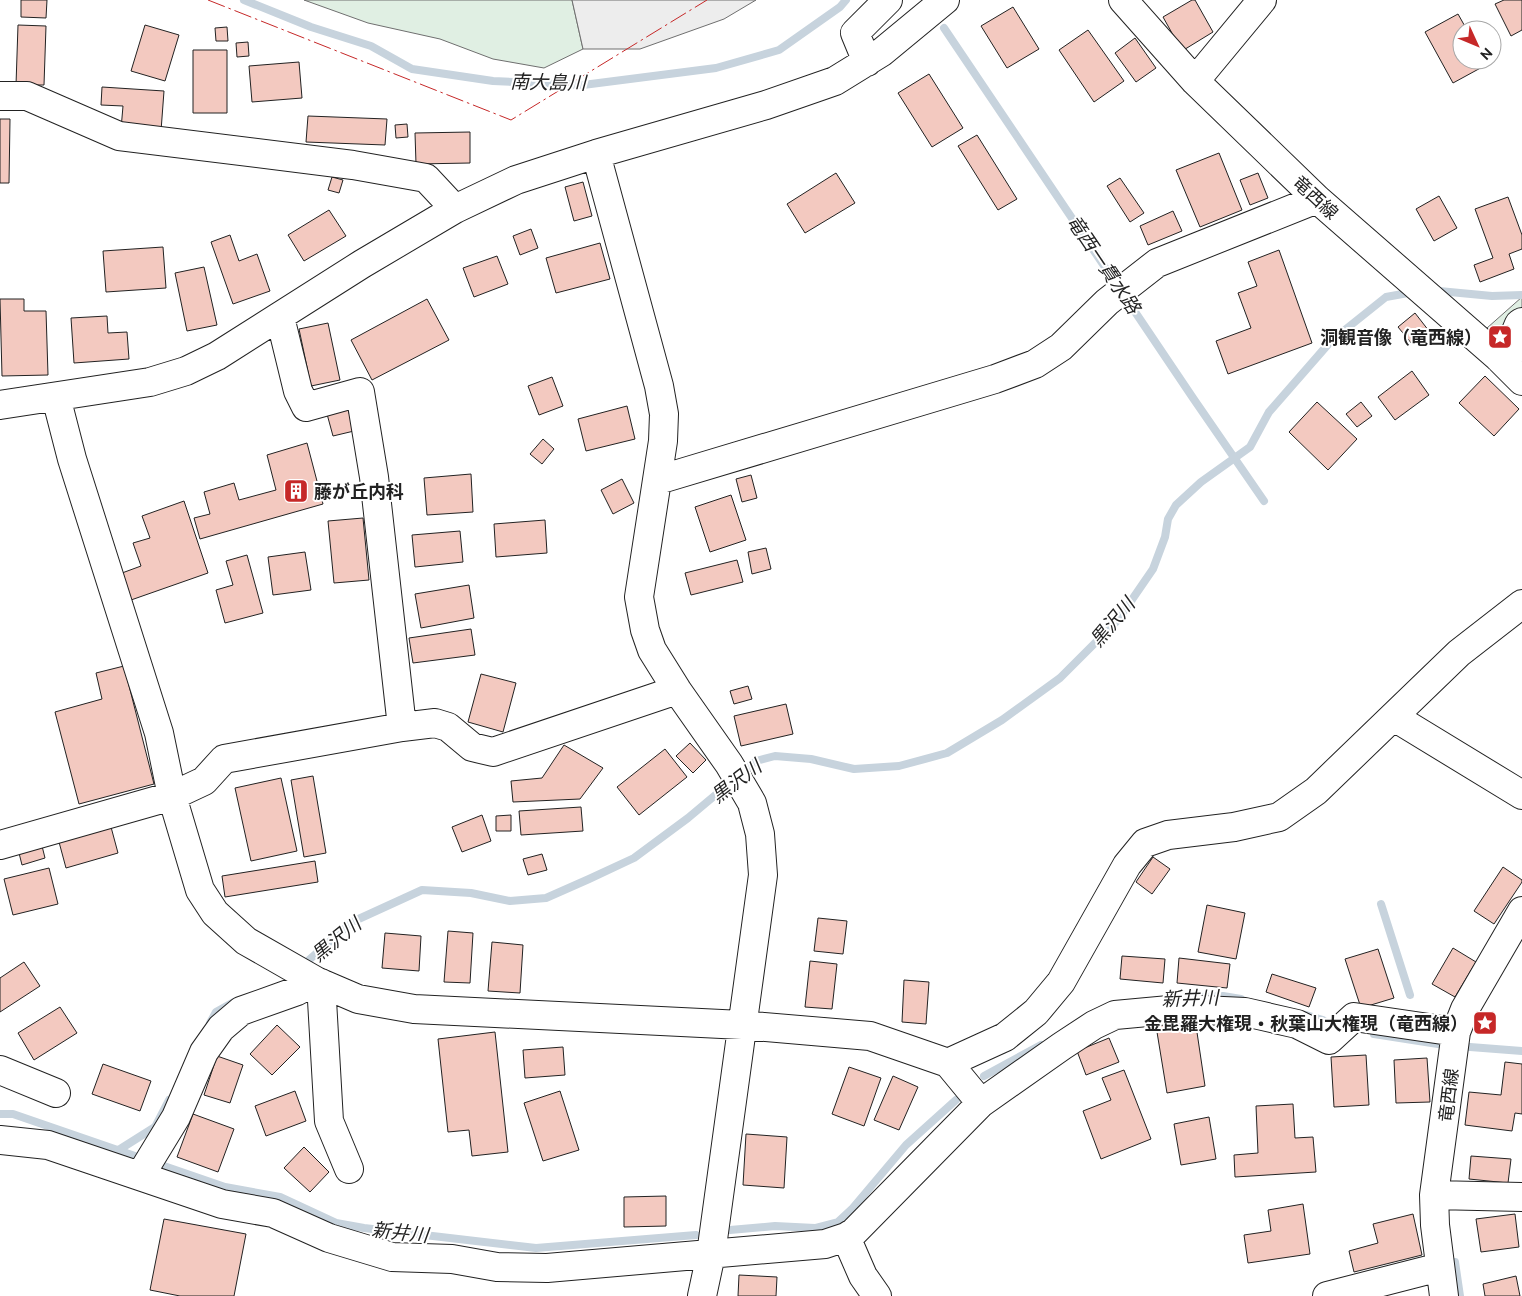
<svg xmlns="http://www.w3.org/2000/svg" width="1522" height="1296" viewBox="0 0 1522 1296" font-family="Ubuntu,'Noto Sans JP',sans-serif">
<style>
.green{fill:#e0efe3;stroke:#6f6f6f}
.parking{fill:#ededed;stroke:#6f6f6f}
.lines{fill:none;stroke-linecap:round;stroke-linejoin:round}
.stream{stroke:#c7d3dd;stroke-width:8}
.building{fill:#f3c9c0;stroke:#222}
.minor-casing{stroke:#222;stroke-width:30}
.minor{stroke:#fff;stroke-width:28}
.power{stroke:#c62828;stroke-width:1;stroke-dasharray:18 4 2.5 4;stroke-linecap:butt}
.labels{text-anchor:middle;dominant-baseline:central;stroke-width:4;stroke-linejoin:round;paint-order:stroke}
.street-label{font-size:18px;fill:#222;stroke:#fff}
.poi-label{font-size:18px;font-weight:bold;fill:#222;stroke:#fff;text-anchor:end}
.water-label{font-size:19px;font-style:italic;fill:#222;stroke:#fff}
</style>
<rect width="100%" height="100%" fill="#fff"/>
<!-- green -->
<path class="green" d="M304,0H572L583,49L544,68L493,59L440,39L368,23Z
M1522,297V360L1487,328Z"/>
<!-- parking -->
<path class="parking" d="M572,0H756L724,19L640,49H583Z"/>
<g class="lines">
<!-- stream -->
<path class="stream" d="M244,0L311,27L371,46L412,69L493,81L583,85L716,68L779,50L840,7L846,0
M944,28L1193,398L1264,501
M1439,291L1492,296L1522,295
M1381,904L1410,995
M301,967L352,922L422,890L471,893L510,901L546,898L589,879L634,858L688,818L756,761L775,756L811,759L854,769L899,766L947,753L1002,720L1060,678L1118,620L1153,569L1165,537L1168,519L1176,505L1201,482L1250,447L1269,412L1331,341L1386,297L1408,293
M1198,997L1223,996L1241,999
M1306,1015L1323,1020
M210,1023L216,1012L234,1002
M1374,1034L1438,1044
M1470,1047L1522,1051
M984,1076L1041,1045
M0,1114H13L225,1187L280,1197L336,1223L364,1228L536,1248L696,1235
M117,1151L155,1127L169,1100
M730,1230L775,1226L815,1228L838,1222L852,1209L906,1145L956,1100
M1455,1262L1460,1296"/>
</g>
<!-- building -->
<path class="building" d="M21,0H47L46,18L21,17Z
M1192,0H1195L1213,32L1182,51L1163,17Z
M1504,0H1522V30L1511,36L1495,4Z
M1013,7L1039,49L1007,68L981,26Z
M1458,14L1467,30H1462V60H1484L1486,65L1453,83L1425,32Z
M18,25L46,26L44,85H16Z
M145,25L179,35L165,81L131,71Z
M227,27L228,41H216L215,28Z
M1088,30L1124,81L1094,102L1059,50Z
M1135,38L1156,68L1136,82L1115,53Z
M248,42L249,56L237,57L236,43Z
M193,50H227V113H193Z
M299,62L302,98L252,102L249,66Z
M929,74L963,128L932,147L898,93Z
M102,87L164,91L161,131L121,129L123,106L101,105Z
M308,116L387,119L385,145L306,142Z
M0,119H10L9,183H0Z
M407,124L408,137L396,138L395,125Z
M470,132V163L416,164L415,133Z
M977,135L1017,199L998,210L958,146Z
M1219,153L1242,210L1200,227L1176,170Z
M836,173L855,203L805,233L787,204Z
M1258,173L1268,198L1250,205L1240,180Z
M332,177L343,180L339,193L328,190Z
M1120,178L1144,213L1130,222L1107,186Z
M583,182L592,216L574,221L565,187Z
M1439,196L1457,228L1434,241L1416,209Z
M1508,197L1522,235V249L1509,254L1514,269L1480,282L1474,265L1493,258L1475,209Z
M329,210L346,236L304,261L288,235Z
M1173,211L1182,231L1148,245L1140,226Z
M531,229L538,248L520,255L513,236Z
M230,235L239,261L257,254L270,291L233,304L211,242Z
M600,243L610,279L556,293L546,258Z
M163,247L166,288L106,292L103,251Z
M1279,250L1312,343L1228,374L1216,341L1251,328L1238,293L1257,286L1248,262Z
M497,256L508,284L474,297L463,268Z
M204,267L217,325L187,331L175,273Z
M0,299H24V311H46L48,375L2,376Z
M427,299L449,340L372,380L351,340Z
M1415,313L1429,331L1412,344L1398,327Z
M107,316L108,333L127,332L129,359L74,363L71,318Z
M328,323L340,380L311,386L299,329Z
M1412,371L1429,395L1395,420L1378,397Z
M1485,376L1519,409L1494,436L1459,403Z
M552,377L563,406L539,415L528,386Z
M1317,402L1357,439L1328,470L1289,432Z
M1361,402L1372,416L1357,427L1346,414Z
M627,406L635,439L586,451L578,419Z
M348,409L354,431L333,436L327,414Z
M543,439L554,449L542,464L530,454Z
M307,443L323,504L200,539L194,518L210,514L204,492L234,483L239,500L276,490L267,455Z
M471,474L473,512L427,515L424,478Z
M751,475L757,498L742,502L736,479Z
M622,479L634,503L613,514L601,490Z
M731,495L746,540L710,552L695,507Z
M184,501L208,573L131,600L122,573L141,566L133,543L150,538L142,516Z
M363,518L369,580L334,583L328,521Z
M545,520L547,553L496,557L494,524Z
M460,531L463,562L415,567L412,535Z
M766,548L771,569L752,574L748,552Z
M305,552L311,590L273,595L268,557Z
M247,555L263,613L225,623L216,590L233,585L226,561Z
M737,560L743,582L691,595L685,573Z
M469,585L474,618L421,628L415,594Z
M471,629L475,655L413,663L409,638Z
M124,666L154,784L79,804L55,712L102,699L96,673Z
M481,674L516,683L503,732L468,722Z
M748,686L752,699L734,704L730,691Z
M786,704L793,734L741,746L734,716Z
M690,743L706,760L693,773L676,756Z
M564,745L603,768L580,799L513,802L511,781L542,778Z
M665,749L687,777L639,815L617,787Z
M313,776L326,853L304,857L291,780Z
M281,778L297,851L251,861L235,788Z
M581,807L583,831L521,835L519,811Z
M482,815L491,841L462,852L452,827Z
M511,815V831H496V816Z
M111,827L118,853L66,868L59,842Z
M42,846L45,858L22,865L19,853Z
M542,854L547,870L528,875L523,859Z
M1153,857L1170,869L1152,894L1136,882Z
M315,861L318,882L225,897L222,876Z
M1503,867L1522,880V882L1494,924L1474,911Z
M49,868L58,904L13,915L4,879Z
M1207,905L1245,913L1236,959L1198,952Z
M818,918L847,921L843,954L814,951Z
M448,931L473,933L470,983L444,982Z
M385,933L421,936L419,971L382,968Z
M492,942L523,945L520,993L488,991Z
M1453,948L1476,962L1455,997L1432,984Z
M1378,949L1394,998L1361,1008L1345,959Z
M1122,956L1165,959L1163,983L1120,979Z
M1179,958L1230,964L1227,988L1177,983Z
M810,961L837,964L832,1009L805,1007Z
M24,962L40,986L0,1012V978Z
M1272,974L1316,988L1309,1007L1266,992Z
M904,980L929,982L926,1024L902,1022Z
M60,1007L77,1033L34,1060L18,1033Z
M1195,1019L1205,1086L1167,1093L1156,1026Z
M277,1025L300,1047L272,1075L250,1054Z
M495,1032L508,1152L472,1156L469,1130L448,1132L438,1039Z
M1109,1038L1119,1062L1086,1075L1077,1051Z
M563,1047L565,1075L525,1078L523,1050Z
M1366,1055L1369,1105L1334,1107L1331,1057Z
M217,1056L243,1065L230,1103L204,1095Z
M1427,1058L1430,1102L1396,1103L1394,1060Z
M1505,1062L1522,1064V1114L1515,1113L1512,1131L1465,1125L1469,1092L1501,1095Z
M103,1064L151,1081L140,1111L92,1094Z
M849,1067L881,1078L864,1126L832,1114Z
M1124,1070L1151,1139L1101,1159L1083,1111L1111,1100L1102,1078Z
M893,1076L918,1087L899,1130L874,1120Z
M295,1091L306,1121L266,1136L255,1106Z
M560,1091L579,1150L543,1161L524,1103Z
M1293,1104L1295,1138L1313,1137L1316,1172L1235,1177L1234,1155L1258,1153L1256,1106Z
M193,1114L234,1129L218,1172L177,1157Z
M1209,1117L1216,1159L1181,1165L1174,1124Z
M746,1134L787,1137L784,1188L743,1185Z
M304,1147L329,1172L310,1192L284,1168Z
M1471,1156L1511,1159L1508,1183L1469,1179Z
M666,1196V1226L624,1227V1197Z
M1303,1204L1310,1254L1248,1263L1244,1235L1271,1231L1268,1210Z
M1413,1214L1422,1255L1354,1272L1349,1251L1378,1243L1373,1224Z
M1515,1214L1519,1247L1481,1252L1476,1219Z
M164,1219L246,1234L234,1296H180L150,1290Z
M739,1275L777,1277L776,1296H738Z
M1516,1276L1520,1296H1485L1483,1284Z"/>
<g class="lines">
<defs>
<path id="minor" d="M1123,0L1195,81L1317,199L1498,357L1522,381
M867,62L855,33L888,0
M1195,81L1262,0
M0,96H27L119,136L353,165L426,178L455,209
M596,154L659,386L664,414L663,441L639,597L645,630L652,650L677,690L729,764L752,803L760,834L763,875L711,1254L702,1296
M280,317L298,391L306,407L360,392L374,477L402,727
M1517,346L1514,336L1519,324L1522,322
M1498,357L1517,346L1522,347
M56,397L72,459L159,733L172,796L204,781L224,759L402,727L435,723L448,727L472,747L493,752L677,690
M0,405L150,382L186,371L217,356L362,264L455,209L516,180L596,154L766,105L835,81L882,52L945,0
M658,480L995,379L1035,364L1061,347L1107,302L1157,263L1317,199
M1394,717L1522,795
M0,845L172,796L200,890L215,913L246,941L316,981L358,999L414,1009L742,1025L870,1036L948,1063L981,1103
M321,983L329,1121L349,1169
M948,1063L1005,1037L1036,1012L1061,982L1127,865L1145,843L1168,835L1234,827L1279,817L1316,791L1459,653L1522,604
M0,1070L56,1093
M0,1140L48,1145L222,1204L273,1213L329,1238L392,1257L452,1259L497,1267L547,1268L825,1244L846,1237L854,1232L981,1103L1062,1046L1094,1025L1115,1015L1180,1009L1245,1012L1297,1024L1329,1040L1354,1017L1456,1032
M140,1176L176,1117L204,1052L221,1028L241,1011L297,991L316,981
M1434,1195L1522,1197
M846,1237L863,1276L877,1296
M1327,1296L1440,1267
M1444,1296L1435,1225L1434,1195L1456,1032L1465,1009L1522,911"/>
</defs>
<!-- minor casing -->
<use href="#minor" class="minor-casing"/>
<!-- minor -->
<use href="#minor" class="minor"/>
<!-- power -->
<path class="power" d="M208,0L511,120L707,0"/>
</g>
<!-- icons -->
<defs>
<symbol id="sight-square" viewBox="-11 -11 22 22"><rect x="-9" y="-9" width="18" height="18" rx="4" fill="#c62828" stroke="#fff"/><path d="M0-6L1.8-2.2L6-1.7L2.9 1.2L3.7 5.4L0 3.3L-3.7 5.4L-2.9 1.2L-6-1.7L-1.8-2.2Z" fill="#fff"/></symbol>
<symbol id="building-square" viewBox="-11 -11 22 22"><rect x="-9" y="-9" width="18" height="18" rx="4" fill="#c62828" stroke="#fff"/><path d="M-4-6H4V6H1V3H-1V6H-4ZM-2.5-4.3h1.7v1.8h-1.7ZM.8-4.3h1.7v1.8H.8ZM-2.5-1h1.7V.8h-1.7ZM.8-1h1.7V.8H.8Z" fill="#fff"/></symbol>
</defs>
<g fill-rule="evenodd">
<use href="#sight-square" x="1486" y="323" width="28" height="28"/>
<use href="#building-square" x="282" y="477" width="28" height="28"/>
<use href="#sight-square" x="1471" y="1009" width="28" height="28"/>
</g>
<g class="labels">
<!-- street labels -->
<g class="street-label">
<text transform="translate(1316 197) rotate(43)">竜西線</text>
<text transform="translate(1448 1095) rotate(-83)">竜西線</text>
</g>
<!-- poi labels -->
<g class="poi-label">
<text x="1482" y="337">洞観音像（竜西線）</text>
<text x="314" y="491" text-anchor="start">藤が丘内科</text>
<text x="1468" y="1023">金毘羅大権現・秋葉山大権現（竜西線）</text>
</g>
<!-- water labels -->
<g class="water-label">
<text transform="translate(548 82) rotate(1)">南大島川</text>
<text transform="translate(1104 264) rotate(56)">竜西一貫水路</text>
<text transform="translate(1112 622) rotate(-50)">黒沢川</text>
<text transform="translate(736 781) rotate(-37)">黒沢川</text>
<text transform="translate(336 939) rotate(-39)">黒沢川</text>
<text transform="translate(1190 998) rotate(-2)">新井川</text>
<text transform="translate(400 1232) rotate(6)">新井川</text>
</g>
</g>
<!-- north arrow -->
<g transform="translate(1477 45) rotate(134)"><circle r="24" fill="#ffffff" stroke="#a7a7a7"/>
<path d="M0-4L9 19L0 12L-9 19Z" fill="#c62828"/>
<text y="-8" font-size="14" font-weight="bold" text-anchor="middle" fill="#222222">N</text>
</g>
</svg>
